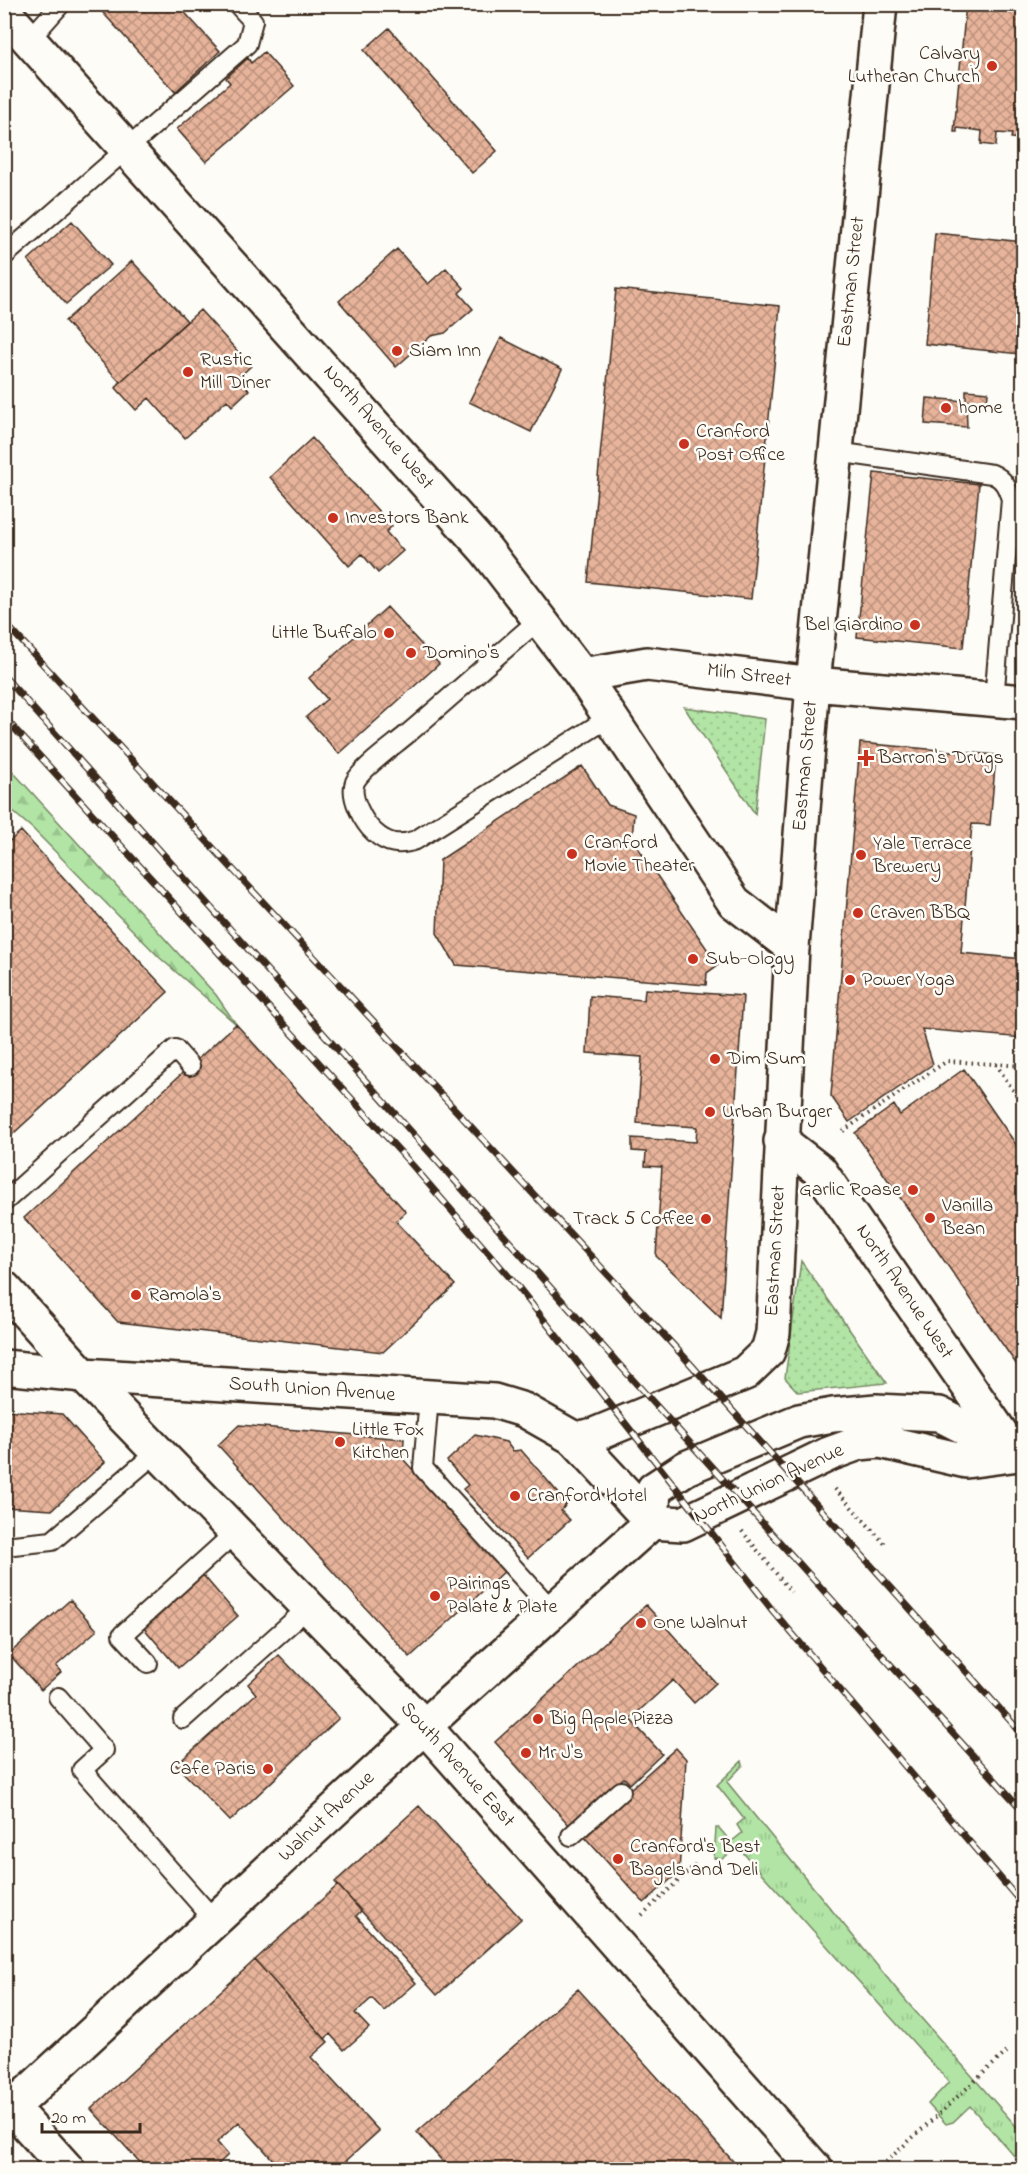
<svg xmlns="http://www.w3.org/2000/svg" width="1028" height="2174" viewBox="0 0 1028 2174" font-family="'Indie Flower',sans-serif">
<style>
.grass{fill:url(#grass-tufts);stroke:#768762;stroke-width:1.5}
.forest{fill:url(#forest-firs);stroke:#768762;stroke-width:1.5}
.park{fill:url(#park-dots);stroke:#768762;stroke-width:1.5}
.building{fill:url(#building-cross-hatch);stroke:#3b2a1e;stroke-width:1.5}
.lines{fill:none;stroke-linecap:round;stroke-linejoin:round}
.lane-casing{stroke:#3b2a1e;stroke-width:22}
.street-casing{stroke:#3b2a1e;stroke-width:38}
.secondary-casing{stroke:#3b2a1e;stroke-width:38}
.path{stroke:#3b2a1e;stroke-width:4;stroke-dasharray:1.5 4.5;stroke-linecap:butt}
.lane{stroke:#fdfcf7;stroke-width:18}
.street{stroke:#fdfcf7;stroke-width:33}
.secondary{stroke:#fdfcf7;stroke-width:33}
.rail-casing{stroke:#3b2a1e;stroke-width:7}
.rail{stroke:#fdfcf7;stroke-width:4.5;stroke-dasharray:14;stroke-linecap:butt}
.poi-dot{fill:#c8321e;stroke:#fdfcf7;stroke-width:2}
.labels{text-anchor:middle;dominant-baseline:central;stroke-width:5;stroke-linejoin:round;paint-order:stroke}
.poi-label{font-size:20px;fill:#3b2a1e;stroke:#fdfcf7;text-anchor:start}
.street-label{font-size:20px;fill:#3b2a1e;stroke:#fdfcf7}
</style>
<defs>
<pattern id="grass-tufts" width="24" height="20" patternUnits="userSpaceOnUse" patternTransform="scale(1.5)"><rect width="24" height="20" fill="#b1e4a5"/><path d="M3 7l-1-3M5 7V3M7 7l1-3M15 17l-1-3M17 17v-4M19 17l1-3" fill="none" stroke="#99c48e"/></pattern>
<pattern id="forest-firs" width="22" height="20" patternUnits="userSpaceOnUse" patternTransform="scale(1.5)"><rect width="22" height="20" fill="#b1e4a5"/><path d="M5 1l3.5 6h-7zM16 11l3.5 6h-7z" fill="#99c48e"/></pattern>
<pattern id="park-dots" width="8" height="8" patternUnits="userSpaceOnUse" patternTransform="scale(1.5)"><rect width="8" height="8" fill="#b1e4a5"/><path d="M2 2h.1M6 6h.1" fill="none" stroke="#99c48e" stroke-width="1.8" stroke-linecap="round"/></pattern>
<pattern id="building-cross-hatch" width="8" height="8" patternUnits="userSpaceOnUse" patternTransform="scale(1.5)"><rect width="8" height="8" fill="#e7b39a"/><path d="M0 0l8 8M0 8l8-8" fill="none" stroke="#bc927d"/></pattern>
</defs>
<rect width="100%" height="100%" fill="#fdfcf7"/>
<filter id="ink" filterUnits="userSpaceOnUse"><feTurbulence type="fractalNoise" baseFrequency=".0167" numOctaves="2"/><feDisplacementMap in="SourceGraphic" scale="12" xChannelSelector="R" yChannelSelector="G"/><feConvolveMatrix kernelMatrix="1 2 1 2 8 2 1 2 1" color-interpolation-filters="sRGB"/></filter>
<g filter="url(#ink)">
<!-- grass -->
<path class="grass" d="M742,1761L743,1765L727,1782L907,2002L1023,2134V2166L970,2106L953,2122L946,2124L928,2104L949,2082L738,1847L722,1859L714,1858L716,1828H719L731,1842L742,1833L737,1825L744,1819L717,1785Z"/>
<!-- forest -->
<path class="forest" d="M5,763L216,995L236,1024L160,958L33,829L5,805Z"/>
<!-- park -->
<path class="park" d="M684,707L765,719L755,814Z
M801,1261L887,1383L798,1392L785,1378Z"/>
<!-- building -->
<path class="building" d="M95,4H177L220,51L175,92Z
M966,4H1024V133H1018L1017,139L1011,138L1012,134L997,133L996,146L981,144L982,131L957,128V132H954Z
M389,28L497,151L472,173L364,50Z
M264,52L294,86L206,162L177,129L230,83L226,78L248,58L251,63Z
M72,221L111,265L66,304L28,260Z
M935,233L1024,242V315L1020,354L925,344Z
M397,249L428,284L446,268L464,288L459,293L473,309L445,333L431,336L396,367L339,301Z
M132,261L187,321L120,382L65,321Z
M616,289L780,306L751,599L588,582Z
M200,310L251,366L238,378L249,390L232,406L227,400L185,438L149,398L136,410L116,388L120,382Z
M501,338L562,369L531,432L469,402Z
M966,390L988,392L987,404L966,401Z
M927,398L966,401L967,427L925,424Z
M312,438L392,526L386,532L403,551L378,573L362,554L349,566L270,477Z
M874,473L979,484L963,648L857,637Z
M387,607L439,664L339,754L306,717L327,699L309,678Z
M860,743L996,755L990,825L972,824L961,953L1024,959V1038L922,1029L933,1064L849,1122L831,1096Z
M582,766L608,805L634,814L632,839L718,965L707,973L706,985L456,965L437,933L440,860Z
M21,831L168,992L4,1142V846Z
M645,989L743,996L721,1318L656,1256L662,1167L645,1166L646,1152L632,1151V1138L696,1142L697,1127L637,1123L642,1057L587,1053L590,996L644,1000Z
M236,1024L406,1212L396,1221L455,1285L383,1352L118,1322L24,1218Z
M964,1069L1024,1156V1375L855,1133L894,1105L900,1115Z
M4,1410L62,1414L105,1462L52,1510L4,1507Z
M239,1425L404,1439L403,1459L505,1571L410,1657L218,1445Z
M475,1435L506,1442L513,1451L521,1450L567,1503L561,1511L570,1520L528,1558L463,1489L468,1485L447,1461Z
M203,1575L238,1616L178,1668L143,1627Z
M70,1600L97,1630L56,1666L61,1672L41,1690L9,1654Z
M646,1605L716,1683L694,1703L673,1680L630,1719L662,1754L630,1784L624,1778L570,1826L495,1742Z
M279,1655L339,1718L230,1821L176,1765L256,1694L248,1684Z
M676,1748L686,1759L679,1872L644,1903L581,1833Z
M419,1806L521,1919L437,1995L335,1882Z
M338,1885L361,1911L356,1916L416,1983L384,2011L372,1998L355,2013L369,2028L344,2050L330,2034L325,2039L255,1960Z
M255,1960L328,2042L311,2057L379,2131L336,2170H282L239,2122L217,2142L228,2155L212,2170H147L91,2109Z
M578,1989L741,2170H450L417,2132Z"/>
<g class="lines">
<defs>
<path id="lane" d="M29,40L61,4
M4,256L247,44L253,21L237,4
M836,452L992,474C1004,479 1007,487 1011,499L994,700
M540,619C495,657 451,697 405,736C393,746 361,769 355,782C349,797 364,823 374,832C387,844 399,846 416,840L610,717
M4,1202L175,1049L190,1066
M429,1398L423,1468L552,1610
M4,1546L52,1541L158,1451
M148,1663L122,1635L236,1532
M58,1697L104,1750L82,1770L215,1921
M183,1719L309,1607
M571,1836L621,1791"/>
<path id="street" d="M582,675L647,664L813,684L1024,702
M792,947L813,684L880,4
M4,1367L83,1375
M4,2099L68,2170"/>
<path id="secondary" d="M4,12L486,550L582,675L734,902L792,947L773,1333L768,1351L745,1373L594,1435L575,1439
M781,1141L820,1171L1011,1448
M4,1288L83,1375L425,1727L816,2170
M83,1375L494,1401L524,1410L575,1439L652,1522
M652,1522L654,1489L686,1468L799,1421L833,1415L876,1411L939,1414L1015,1453
M652,1522L683,1524L829,1454L859,1443L880,1441L966,1461L1019,1454
M4,2115L452,1701L652,1522"/>
</defs>
<!-- lane casing -->
<use href="#lane" class="lane-casing"/>
<!-- street casing -->
<use href="#street" class="street-casing"/>
<!-- secondary casing -->
<use href="#secondary" class="secondary-casing"/>
<!-- path -->
<path class="path" d="M996,1064L1024,1107
M843,1131L947,1061L1024,1066
M835,1489L887,1546
M742,1531L791,1592
M642,1915L697,1863
M877,2170L1010,2049"/>
<!-- lane -->
<use href="#lane" class="lane"/>
<!-- street -->
<use href="#street" class="street"/>
<!-- secondary -->
<use href="#secondary" class="secondary"/>
<defs>
<path id="rail" d="M4,622L686,1359L1024,1736
M4,676L633,1380L1024,1812
M4,717L413,1166L518,1287L773,1611L1024,1906"/>
</defs>
<!-- rail casing -->
<use href="#rail" class="rail-casing"/>
<!-- rail -->
<use href="#rail" class="rail"/>
</g>
</g>
<!-- markers -->
<g class="poi-dot">
<circle cx="992" cy="66" r="6"/>
<circle cx="397" cy="351" r="6"/>
<circle cx="188" cy="372" r="6"/>
<circle cx="946" cy="408" r="6"/>
<circle cx="684" cy="444" r="6"/>
<circle cx="333" cy="518" r="6"/>
<circle cx="915" cy="625" r="6"/>
<circle cx="389" cy="633" r="6"/>
<circle cx="411" cy="653" r="6"/>
<path d="M863 749h6v6h6v6h-6v6h-6v-6h-6v-6h6z"/>
<circle cx="572" cy="854" r="6"/>
<circle cx="861" cy="855" r="6"/>
<circle cx="858" cy="913" r="6"/>
<circle cx="693" cy="959" r="6"/>
<circle cx="850" cy="980" r="6"/>
<circle cx="715" cy="1059" r="6"/>
<circle cx="710" cy="1112" r="6"/>
<circle cx="913" cy="1190" r="6"/>
<circle cx="930" cy="1218" r="6"/>
<circle cx="706" cy="1219" r="6"/>
<circle cx="136" cy="1295" r="6"/>
<circle cx="340" cy="1442" r="6"/>
<circle cx="515" cy="1496" r="6"/>
<circle cx="435" cy="1596" r="6"/>
<circle cx="641" cy="1623" r="6"/>
<circle cx="538" cy="1719" r="6"/>
<circle cx="526" cy="1753" r="6"/>
<circle cx="268" cy="1769" r="6"/>
<circle cx="618" cy="1859" r="6"/>
</g>
<g class="labels">
<!-- poi labels -->
<g class="poi-label">
<text x="980" y="54" text-anchor="end">Calvary<tspan x="980" dy="23">Lutheran Church</tspan></text>
<text x="409" y="351">Siam Inn</text>
<text x="200" y="360">Rustic<tspan x="200" dy="23">Mill Diner</tspan></text>
<text x="958" y="408">home</text>
<text x="696" y="432">Cranford<tspan x="696" dy="23">Post Office</tspan></text>
<text x="345" y="518">Investors Bank</text>
<text x="903" y="625" text-anchor="end">Bel Giardino</text>
<text x="377" y="633" text-anchor="end">Little Buffalo</text>
<text x="423" y="653">Domino's</text>
<text x="878" y="758">Barron's Drugs</text>
<text x="584" y="843">Cranford<tspan x="584" dy="23">Movie Theater</tspan></text>
<text x="873" y="844">Yale Terrace<tspan x="873" dy="23">Brewery</tspan></text>
<text x="870" y="913">Craven BBQ</text>
<text x="705" y="959">Sub-Ology</text>
<text x="862" y="980">Power Yoga</text>
<text x="727" y="1059">Dim Sum</text>
<text x="722" y="1112">Urban Burger</text>
<text x="901" y="1190" text-anchor="end">Garlic Roase</text>
<text x="942" y="1206">Vanilla<tspan x="942" dy="23">Bean</tspan></text>
<text x="694" y="1219" text-anchor="end">Track 5 Coffee</text>
<text x="148" y="1295">Ramola's</text>
<text x="352" y="1430">Little Fox<tspan x="352" dy="23">Kitchen</tspan></text>
<text x="527" y="1496">Cranford Hotel</text>
<text x="447" y="1584">Pairings<tspan x="447" dy="23">Palate &amp; Plate</tspan></text>
<text x="653" y="1623">One Walnut</text>
<text x="550" y="1719">Big Apple Pizza</text>
<text x="538" y="1753">Mr J's</text>
<text x="256" y="1769" text-anchor="end">Cafe Paris</text>
<text x="630" y="1847">Cranford's Best<tspan x="630" dy="23">Bagels and Deli</tspan></text>
</g>
<!-- street labels -->
<g class="street-label">
<text transform="translate(852 282) rotate(-84)">Eastman Street</text>
<text transform="translate(378 428) rotate(49)">North Avenue West</text>
<text transform="translate(749 676) rotate(7)">Miln Street</text>
<text transform="translate(806 766) rotate(-85)">Eastman Street</text>
<text transform="translate(776 1251) rotate(-87)">Eastman Street</text>
<text transform="translate(904 1292) rotate(56)">North Avenue West</text>
<text transform="translate(312 1390) rotate(4)">South Union Avenue</text>
<text transform="translate(769 1484) rotate(-25)">North Union Avenue</text>
<text transform="translate(457 1765) rotate(48)">South Avenue East</text>
<text transform="translate(327 1817) rotate(-43)">Walnut Avenue</text>
</g>
</g>
<!-- margin -->
<rect width="1028" height="2174" fill="none" stroke="#fdfcf7" stroke-width="24"/>
<rect x="12" y="12" width="1004" height="2150" fill="none" stroke="#3b2a1e" stroke-width="2" filter="url(#ink)"/>
<!-- scale -->
<path d="M42 2123v9h98v-9" fill="none" stroke="#3b2a1e" stroke-width="3"/>
<text x="51" y="2123" font-size="18" fill="#3b2a1e" stroke="#fdfcf7" stroke-width="4.5" paint-order="stroke">20 m</text>
</svg>
